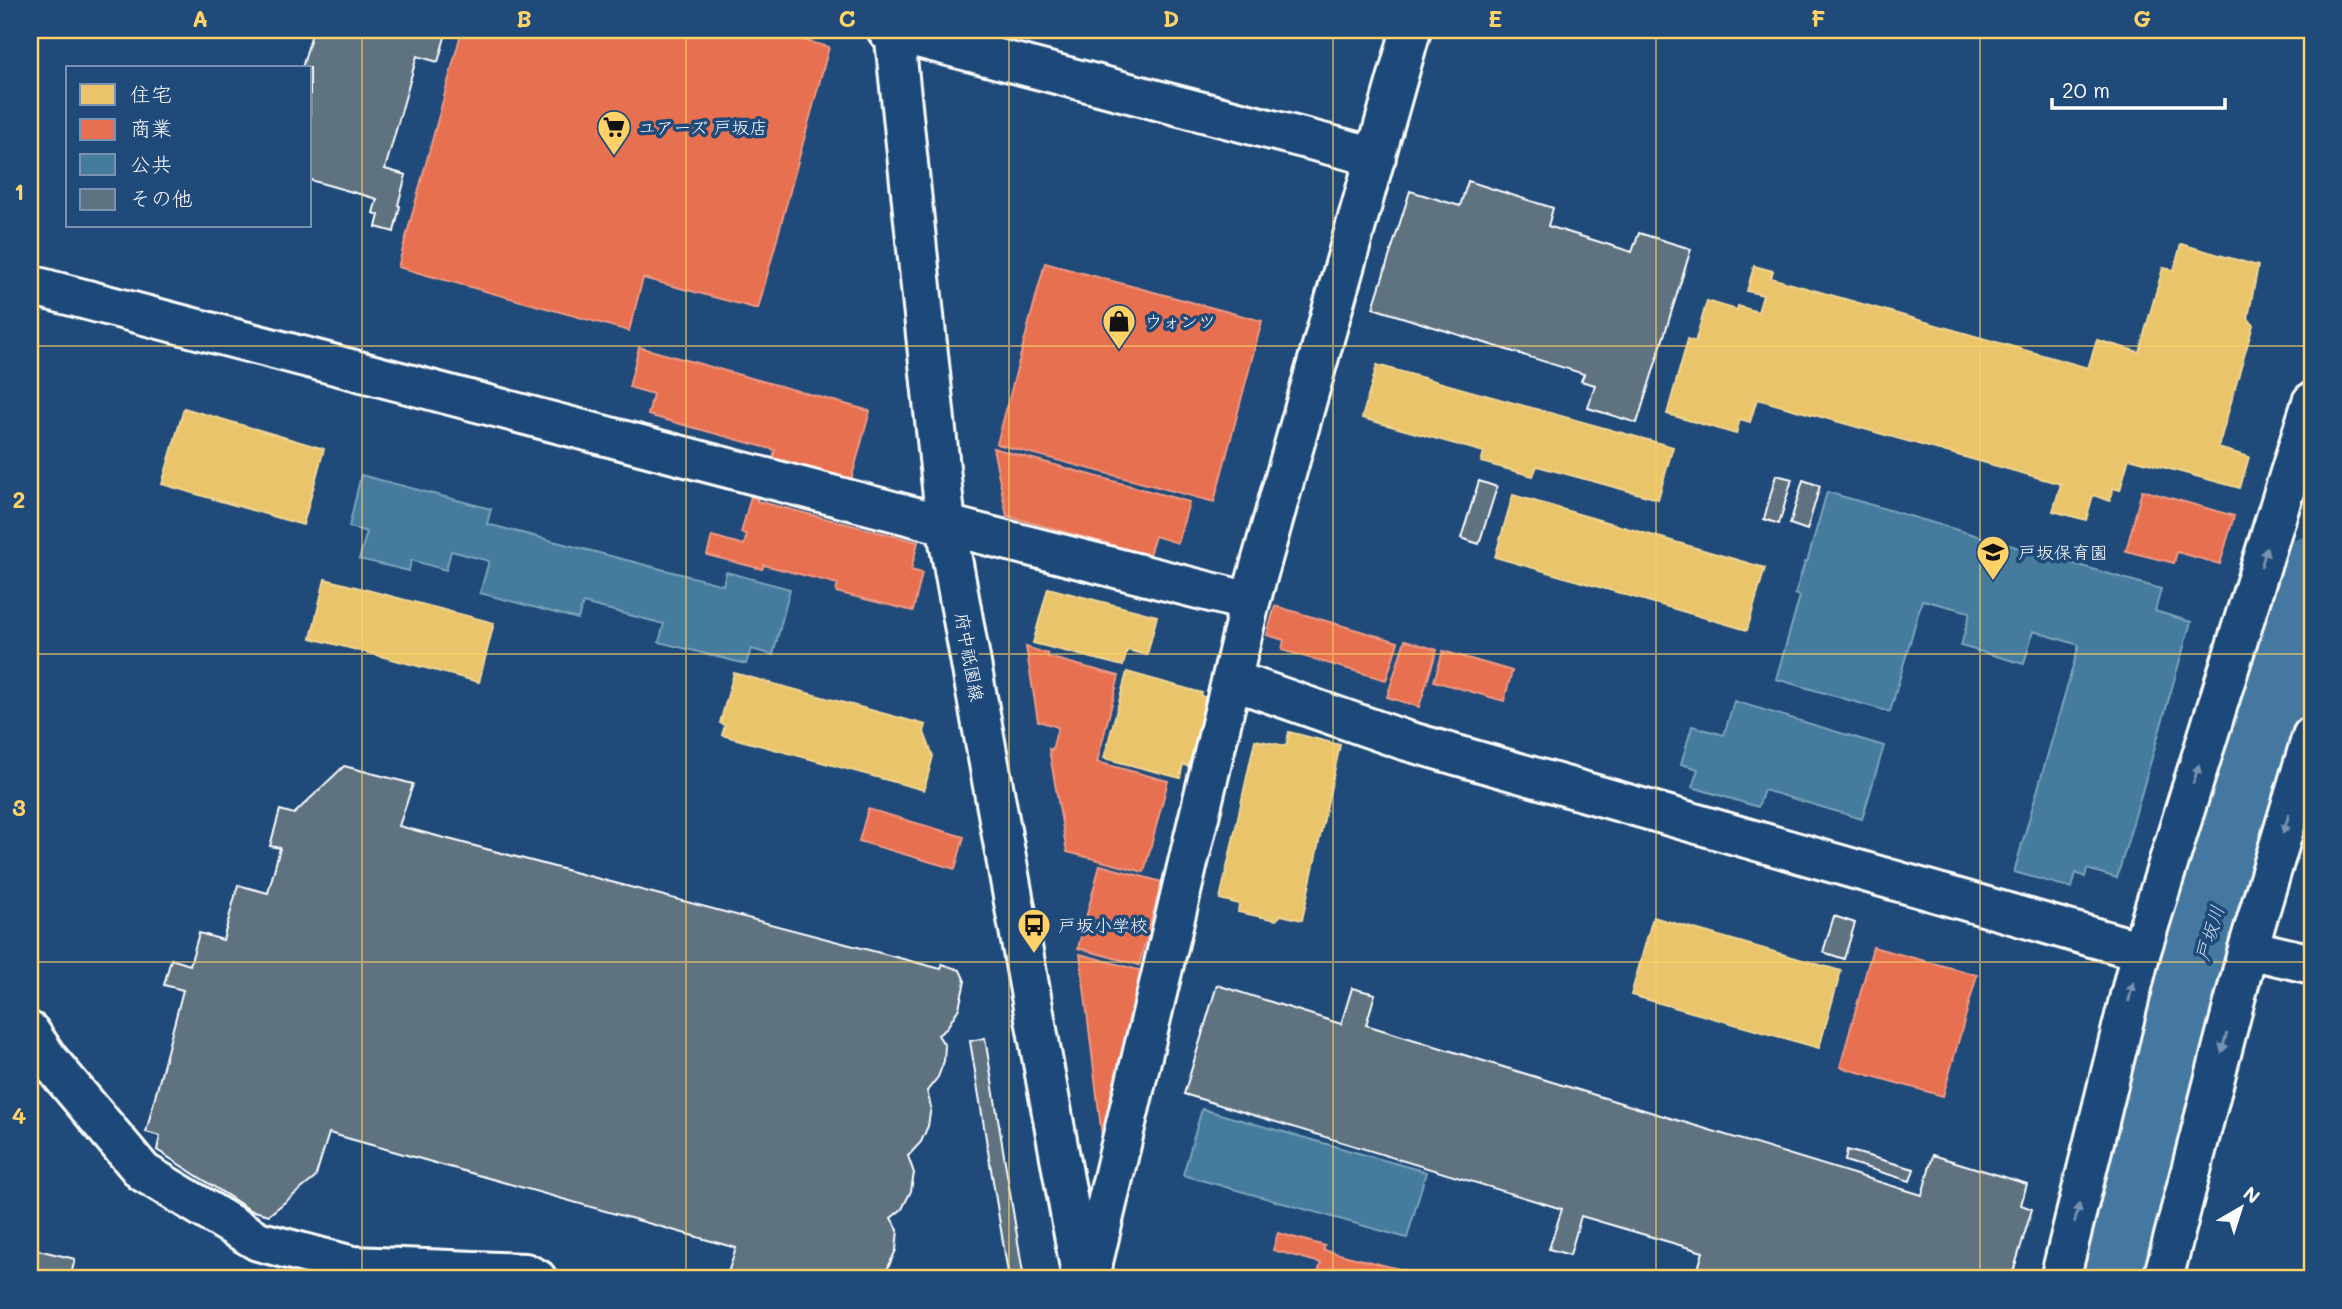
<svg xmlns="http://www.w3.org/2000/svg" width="2342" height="1309" viewBox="0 0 2342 1309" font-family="Mali,'Klee One',sans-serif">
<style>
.homes{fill:#e9c46a;stroke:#f0d697;stroke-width:2}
.shops{fill:#e76f51;stroke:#ee9a85;stroke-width:2}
.public{fill:#457b9d;stroke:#7da3ba;stroke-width:2}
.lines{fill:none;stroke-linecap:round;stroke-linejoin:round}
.river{stroke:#4478a1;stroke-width:103}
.building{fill:#5f7280;stroke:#fff;stroke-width:2}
.minor-casing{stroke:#fff;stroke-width:44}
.secondary-casing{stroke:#fff;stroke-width:44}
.minor{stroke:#1f4a7a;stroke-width:38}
.secondary{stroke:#1f4a7a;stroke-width:38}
.oneway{fill:#7992af}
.grid{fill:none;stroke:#ffd166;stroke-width:2;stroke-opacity:0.55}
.labels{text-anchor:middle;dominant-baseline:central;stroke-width:7;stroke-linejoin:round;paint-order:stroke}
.poi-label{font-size:18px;fill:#fff;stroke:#1f4a7a;text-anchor:start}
.street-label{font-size:18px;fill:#fff;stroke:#1f4a7a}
.water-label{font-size:19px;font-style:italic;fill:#d0dde8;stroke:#1f4a7a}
.neatline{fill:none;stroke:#ffd166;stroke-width:2.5}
.grid-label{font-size:23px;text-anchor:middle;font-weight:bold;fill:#ffd166}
</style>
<rect width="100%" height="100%" fill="#1f4a7a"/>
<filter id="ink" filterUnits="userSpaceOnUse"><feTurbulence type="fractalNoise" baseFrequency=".0143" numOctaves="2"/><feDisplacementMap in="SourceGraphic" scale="14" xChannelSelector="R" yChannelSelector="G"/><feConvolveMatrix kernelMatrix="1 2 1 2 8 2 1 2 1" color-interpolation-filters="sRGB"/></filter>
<g filter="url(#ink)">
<!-- homes -->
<path class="homes" d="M2181,244L2258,266L2248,318L2253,325L2218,448L2249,457L2240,488L2129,458L2120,490L2113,488L2110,501L2093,495L2086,520L2053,511L2061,484L1757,399L1750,422L1740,419L1736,434L1667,414L1688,339L1695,342L1707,301L1737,310L1738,306L1758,312L1763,295L1747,291L1754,266L1773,271L1771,278L2088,368L2097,340L2139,352L2163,268L2174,270Z
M1377,365L1673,447L1658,499L1537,466L1533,476L1481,462L1484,452L1362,418Z
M184,408L324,449L303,525L162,484Z
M1513,495L1765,568L1747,630L1495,557Z
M325,579L494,623L479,682L311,638Z
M1048,588L1157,616L1147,655L1127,650L1123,666L1033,643Z
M1127,672L1202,693L1201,696L1208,698L1189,767L1183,764L1180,778L1104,758Z
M734,673L926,725L924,732L933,756L924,790L722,735L725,725L720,723Z
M1289,732L1340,745L1302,920L1281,915L1276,920L1238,912L1239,904L1220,899L1255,740L1286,746Z
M1653,917L1841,971L1819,1048L1631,995Z"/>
<!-- shops -->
<path class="shops" d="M462,30H766L829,47L758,309L643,278L629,331L398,267Z
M1045,263L1262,321L1214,502L997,444Z
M639,347L870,411L850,484L772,462L775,450L648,415L653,394L629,387Z
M993,448L1189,502L1178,543L1155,536L1149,555L1007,516Z
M2142,490L2234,516L2220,564L2177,552L2174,563L2126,551Z
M751,496L757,498V501L918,542L911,570L922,573L913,611L836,592L838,584L764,565L762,569L707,555L712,536L744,545L747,534L741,533Z
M1275,606L1398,642L1386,680L1282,650L1284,640L1267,635Z
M1405,640L1437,650L1419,707L1387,697Z
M1026,647L1048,654V657L1119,676L1097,762L1168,781L1144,872L1067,852L1049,749L1052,750L1058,727L1038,721Z
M1443,651L1512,671L1504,701L1434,681Z
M868,809L964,837L955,869L859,841Z
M1100,865L1162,882L1139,965L1078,948Z
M1873,947L1977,975L1943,1096L1840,1067Z
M1080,954L1142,971L1107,1138L1102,1137Z
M1278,1233L1325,1246L1323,1250L1427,1276L1426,1279H1316L1321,1263L1273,1250Z"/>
<!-- public -->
<path class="public" d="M361,475L491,509L487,524L723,585L726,572L790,589L773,655L751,649L746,664L659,642L664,624L583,603L578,619L480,593L489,561L451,551L446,570L411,560L409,571L359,559L367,532L349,527Z
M1827,492L2161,589L2155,611L2191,622L2117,878L2087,869L2085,877L2076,873L2072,888L2014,872L2079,645L2033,631L2024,664L1961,646L1970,612L1922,600L1890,712L1776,679L1800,596L1795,594L1805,562H1807Z
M1734,701L1884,746L1862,819L1764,790L1758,807L1692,787L1698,769L1681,764L1692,726L1724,735Z
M1202,1109L1426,1172L1407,1238L1183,1175Z"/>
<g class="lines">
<!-- river -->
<path class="river" d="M2106,1279L2312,588"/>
</g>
<!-- building -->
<path class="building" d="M313,30H447L438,62L417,56L385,169L406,175L398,205L400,206L394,232L376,227L379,215L373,213L377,199L310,180V68H302Z
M1468,181L1553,208L1548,226L1632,252L1639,233L1691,249L1637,423L1588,408L1595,385L1581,381L1584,374L1373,308L1410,191L1460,206Z
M1776,475L1792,479L1779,524L1764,519Z
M1803,480L1820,486L1807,530L1790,524Z
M1479,481L1497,487L1479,544L1461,538Z
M344,766L413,784L399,826L941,969L942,964L960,970L965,981L959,1008L946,1029L938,1035L945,1046L944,1061L938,1077L927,1091L931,1107L928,1126L921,1142L908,1156L914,1173L911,1191L902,1209L891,1218L898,1230L896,1250L883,1279H726L736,1248L329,1133L315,1178L269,1215L250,1210L157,1150L160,1136L146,1132L183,990L164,985L171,959L190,965L199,933L223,940L238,885L268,893L280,848L270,846L280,810L294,814Z
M1834,916L1855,923L1844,959L1823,952Z
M1217,985L1341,1024L1352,988L1375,994L1366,1025L1922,1195L1933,1155L2027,1184L2021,1205L2032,1209L2011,1279H1695L1703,1252L1581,1216L1570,1255L1549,1249L1562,1209L1184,1094Z
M985,1038L1024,1279H1009L970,1041Z
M1847,1150L1914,1169L1910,1181L1845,1161Z
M30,1248L75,1259L70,1279H46L30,1275Z"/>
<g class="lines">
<defs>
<path id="minor" d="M887,30L1376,157
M30,285L946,525L1250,602
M1232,680L1404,740L2141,951
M2248,949L2312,964
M30,1032L48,1059L143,1172L258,1241L353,1266L525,1273L537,1279
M1089,1279L1250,602L1411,30
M2060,1279L2141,951L2312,402
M2163,1279L2248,949L2312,736"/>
<path id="secondary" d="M894,30L946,525L1082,1279"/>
</defs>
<!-- minor casing -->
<use href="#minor" class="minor-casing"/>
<!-- secondary casing -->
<use href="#secondary" class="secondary-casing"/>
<!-- minor -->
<use href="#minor" class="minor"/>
<!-- secondary -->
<use href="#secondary" class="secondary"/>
</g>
<!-- one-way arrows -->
<defs><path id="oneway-solid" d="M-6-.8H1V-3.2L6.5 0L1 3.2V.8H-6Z" transform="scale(1.75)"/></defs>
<g class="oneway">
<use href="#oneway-solid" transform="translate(2264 557) rotate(-73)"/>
<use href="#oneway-solid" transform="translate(2196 774) rotate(-73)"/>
<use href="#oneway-solid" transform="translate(2286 824) rotate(107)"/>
<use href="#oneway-solid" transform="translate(2131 992) rotate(-76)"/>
<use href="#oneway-solid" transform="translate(2224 1043) rotate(105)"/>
<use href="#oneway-solid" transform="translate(2077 1213) rotate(-76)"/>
</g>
</g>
<!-- grid -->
<path class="grid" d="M362,30V1279M686,30V1279M1009,30V1279M1333,30V1279M1656,30V1279M1980,30V1279M30,346H2312M30,654H2312M30,962H2312"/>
<!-- icons -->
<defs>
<symbol id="supermarket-pin" viewBox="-11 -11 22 30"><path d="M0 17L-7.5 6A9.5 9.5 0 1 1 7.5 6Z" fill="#ffd166" stroke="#1f4a7a"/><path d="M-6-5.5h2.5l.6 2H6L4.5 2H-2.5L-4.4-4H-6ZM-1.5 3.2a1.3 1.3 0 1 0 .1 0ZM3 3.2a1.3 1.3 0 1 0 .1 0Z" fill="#111"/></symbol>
<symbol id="shop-pin" viewBox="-11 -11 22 30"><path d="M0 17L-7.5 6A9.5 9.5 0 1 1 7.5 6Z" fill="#ffd166" stroke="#1f4a7a"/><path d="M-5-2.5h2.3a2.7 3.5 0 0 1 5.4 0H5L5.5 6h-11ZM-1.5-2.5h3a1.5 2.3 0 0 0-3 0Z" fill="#111"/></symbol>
<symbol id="school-pin" viewBox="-11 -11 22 30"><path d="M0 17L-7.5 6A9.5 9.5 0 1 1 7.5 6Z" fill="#ffd166" stroke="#1f4a7a"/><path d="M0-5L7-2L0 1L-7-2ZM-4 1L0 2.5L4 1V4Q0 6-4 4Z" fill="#111"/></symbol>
<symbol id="bus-pin" viewBox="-11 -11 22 30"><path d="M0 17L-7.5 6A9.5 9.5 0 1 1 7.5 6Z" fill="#ffd166" stroke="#1f4a7a"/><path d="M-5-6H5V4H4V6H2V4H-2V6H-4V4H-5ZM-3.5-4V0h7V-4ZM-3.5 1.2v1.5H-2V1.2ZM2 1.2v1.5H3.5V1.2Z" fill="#111"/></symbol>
</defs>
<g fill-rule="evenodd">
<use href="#supermarket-pin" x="595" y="108" width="38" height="52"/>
<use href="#shop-pin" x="1100" y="302" width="38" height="52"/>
<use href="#school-pin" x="1974" y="533" width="38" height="52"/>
<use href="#bus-pin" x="1015" y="906" width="38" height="52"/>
</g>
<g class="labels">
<!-- poi labels -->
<g class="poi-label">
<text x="638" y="127">ユアーズ 戸坂店</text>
<text x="1144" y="321">ウォンツ</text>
<text x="2018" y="552">戸坂保育園</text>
<text x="1058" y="925">戸坂小学校</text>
</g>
<!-- street labels -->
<g class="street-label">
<text transform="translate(970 657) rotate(80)">府中祇園線</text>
</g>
<!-- water labels -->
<g class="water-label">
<text transform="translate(2209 933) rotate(-73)">戸坂川</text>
</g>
</g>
<!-- margin -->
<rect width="2342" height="1309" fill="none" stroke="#1f4a7a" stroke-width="77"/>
<!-- legend -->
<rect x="66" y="66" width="245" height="161" fill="#1f4a7a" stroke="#7992af" stroke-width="2"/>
<rect x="80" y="84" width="35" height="21" fill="#e9c46a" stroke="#7992af" stroke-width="2"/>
<text x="130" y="102" font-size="21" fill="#ffffff">住宅</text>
<rect x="80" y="119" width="35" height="21" fill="#e76f51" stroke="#7992af" stroke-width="2"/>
<text x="130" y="136" font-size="21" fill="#ffffff">商業</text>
<rect x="80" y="154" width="35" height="21" fill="#457b9d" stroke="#7992af" stroke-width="2"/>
<text x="130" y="172" font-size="21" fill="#ffffff">公共</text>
<rect x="80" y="189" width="35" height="21" fill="#5f7280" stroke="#7992af" stroke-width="2"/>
<text x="130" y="206" font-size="21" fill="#ffffff">その他</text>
<!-- north arrow -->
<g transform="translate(2241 1208) rotate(39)" stroke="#1f4a7a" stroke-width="5" paint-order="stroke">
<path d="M0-5L12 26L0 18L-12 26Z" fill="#ffffff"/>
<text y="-10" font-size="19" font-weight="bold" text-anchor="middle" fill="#ffffff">N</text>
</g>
<!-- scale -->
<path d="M2052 98v10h173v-10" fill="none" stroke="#ffffff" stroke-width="3.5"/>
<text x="2062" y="98" font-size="21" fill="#ffffff" stroke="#1f4a7a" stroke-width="5" paint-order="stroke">20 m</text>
<rect x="38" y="38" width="2266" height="1232" class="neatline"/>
<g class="grid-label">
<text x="200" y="27">A</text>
<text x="524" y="27">B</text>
<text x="847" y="27">C</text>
<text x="1171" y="27">D</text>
<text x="1495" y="27">E</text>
<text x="1818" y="27">F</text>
<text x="2142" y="27">G</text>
<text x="19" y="200">1</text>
<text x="19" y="508">2</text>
<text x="19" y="816">3</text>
<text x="19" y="1124">4</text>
</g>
</svg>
